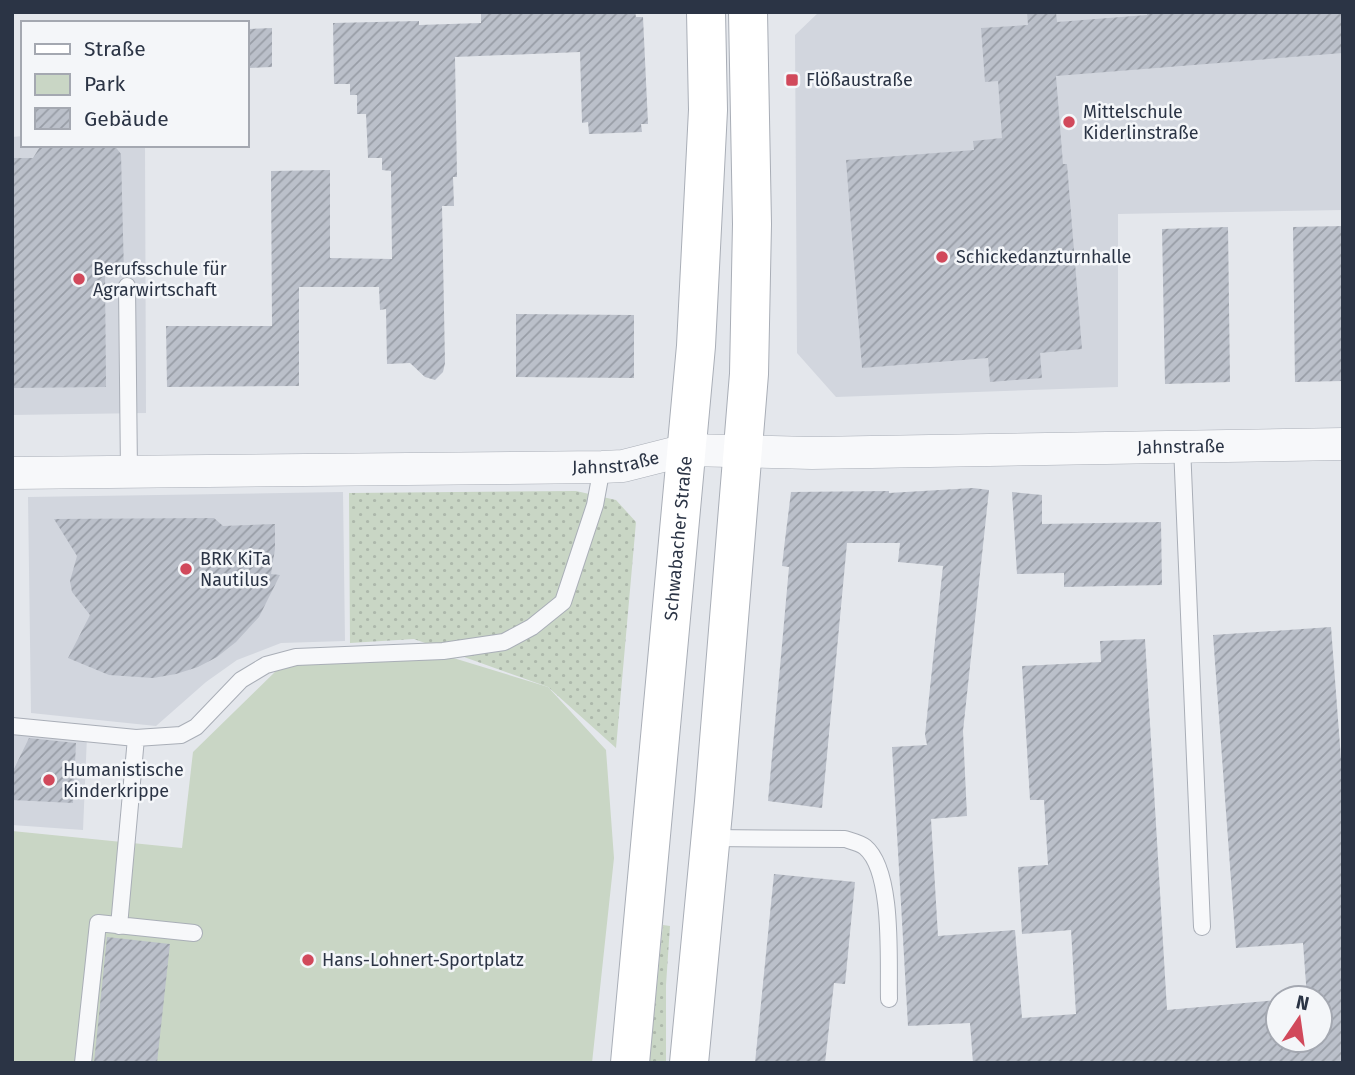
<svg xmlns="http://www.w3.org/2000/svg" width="1355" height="1075" viewBox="0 0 1355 1075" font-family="'Fira Sans',sans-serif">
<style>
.built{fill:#d2d6de}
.green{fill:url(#green-dots)}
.pitch{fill:#c9d6c5}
.building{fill:url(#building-hatch)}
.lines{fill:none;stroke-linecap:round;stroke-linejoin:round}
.lane-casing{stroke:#a9aeb7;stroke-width:18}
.street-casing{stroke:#a9aeb7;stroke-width:33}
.secondary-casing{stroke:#a9aeb7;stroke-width:40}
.lane{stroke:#f7f8fa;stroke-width:16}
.street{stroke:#f7f8fa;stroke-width:32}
.secondary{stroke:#fff;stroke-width:38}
.poi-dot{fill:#d1495b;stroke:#f4f6f9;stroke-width:2.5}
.labels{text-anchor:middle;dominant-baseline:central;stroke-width:5;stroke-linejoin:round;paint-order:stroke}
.poi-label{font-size:18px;fill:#2b3445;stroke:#f4f6f9;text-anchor:start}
.street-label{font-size:18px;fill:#2b3445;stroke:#f4f6f9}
</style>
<defs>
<pattern id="green-dots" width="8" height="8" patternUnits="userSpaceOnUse" patternTransform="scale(1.75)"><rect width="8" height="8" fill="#c9d6c5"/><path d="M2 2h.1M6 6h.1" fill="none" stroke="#adb8ab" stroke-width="1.8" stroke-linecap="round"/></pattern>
<pattern id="building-hatch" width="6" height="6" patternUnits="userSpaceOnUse" patternTransform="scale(1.75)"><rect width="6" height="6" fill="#bbc0ca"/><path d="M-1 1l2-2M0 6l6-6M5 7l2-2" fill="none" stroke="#989da6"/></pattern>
</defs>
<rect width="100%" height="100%" fill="#e4e7ec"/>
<!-- built -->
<path class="built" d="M819,12H1343V210L1118,214V387L836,397L797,353L795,35Z
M23,136V145H145L146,413L12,415V137Z
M343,492L345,641L281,643L237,660L206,682L156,726L31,713L28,497Z
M12,732L87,736L83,830L12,825Z"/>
<!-- green -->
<path class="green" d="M576,491L616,500L636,522L616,748L548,687L414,639L350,643L349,493Z
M663,925L670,926L666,985V1063H649Z"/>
<!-- pitch -->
<path class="pitch" d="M437,653L548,687L606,750L614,858L592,1063H12V831L182,848L193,752L281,666Z"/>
<!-- building -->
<path class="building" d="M481,12H635L636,17H643L648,124H641L642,132L589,134L588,122L582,123L580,52L455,57L457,177H453L454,206H442L445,363L443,372L435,380L425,377L410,363L387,364L386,309L380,310L379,287H299V386L167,387L166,326H272L271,171L330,170V258L392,259L391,171L382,170V158H368L366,114H357V95H350V84H334L333,23L419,21V25L481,23Z
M1027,12H1056L1057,22L1147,15V12H1343V53L1056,76L1063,164H1067L1082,349L1040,353L1042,378L990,382L988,358L862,368L846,160L974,150L973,141L1002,138L998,81L985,82L981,28L1028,25Z
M272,28V67L247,68V29Z
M41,145H114L121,154L124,274H105L106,387L12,388V158H33Z
M1343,226V381L1295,382L1293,227Z
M1228,227L1230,382L1165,384L1162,229Z
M516,314L634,315V378L516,377Z
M973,488L989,490L963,731L967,816L931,819L938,936L1015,930L1022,1018L1076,1014L1071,930L1022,934L1018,867L1048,865L1044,800H1030L1022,666L1101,662L1100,641L1145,639L1167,1010L1278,1000V1040H1320V998H1298L1307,997L1303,943L1236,948L1213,635L1331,627L1343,785V1063H973L970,1023L908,1026L892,747L927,745L925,735L943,566L898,562L900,543H847L822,808L768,801L789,567L782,566L785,540L791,492L889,491V493Z
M1012,492L1042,495V524L1161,522L1162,585L1064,587V573L1017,574Z
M214,518L223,526L275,524V549L271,574L280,575L259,617L236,642L217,657L198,667L176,674L153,678L109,675L68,658L90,615L72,592L70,581L77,556L54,519Z
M29,738L76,743L73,803L12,800V773Z
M774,874L855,882L845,984L834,983L825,1063H755Z
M107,937L170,944L157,1063H94Z"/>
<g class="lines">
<defs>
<path id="lane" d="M127,286L129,473
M1182,446L1202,927
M12,726L136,738L181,735L196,727L241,680L266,665L296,657L443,651L504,642L532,627L563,602L595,505L602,467
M711,838L845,839C851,841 860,843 865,847C894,871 888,962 889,999
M119,926L136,738
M83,1063L98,923L194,933"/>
<g id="street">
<path id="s1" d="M12,473L602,467L623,466L686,450L812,453L1343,444"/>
</g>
<g id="secondary">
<path id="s2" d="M630,1063L696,346L708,110L706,12"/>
<path d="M689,1063L714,802L749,374L752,224L748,12"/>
</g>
</defs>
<!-- lane casing -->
<use href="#lane" class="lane-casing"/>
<!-- street casing -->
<use href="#street" class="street-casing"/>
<!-- secondary casing -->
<use href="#secondary" class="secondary-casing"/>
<!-- lane -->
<use href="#lane" class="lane"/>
<!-- street -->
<use href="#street" class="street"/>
<!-- secondary -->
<use href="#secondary" class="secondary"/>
</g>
<!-- markers -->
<g class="poi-dot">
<rect x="785" y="73" width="14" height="14" rx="3.5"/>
<circle cx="1069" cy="122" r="7"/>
<circle cx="942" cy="257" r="7"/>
<circle cx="79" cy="279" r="7"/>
<circle cx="186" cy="569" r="7"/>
<circle cx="49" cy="780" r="7"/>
<circle cx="308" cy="960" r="7"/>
</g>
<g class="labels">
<!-- poi labels -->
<g class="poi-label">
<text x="806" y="80">Flößaustraße</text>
<text x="1083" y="112">Mittelschule<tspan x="1083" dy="21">Kiderlinstraße</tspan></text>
<text x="956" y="257">Schickedanzturnhalle</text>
<text x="93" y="269">Berufsschule für<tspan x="93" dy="21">Agrarwirtschaft</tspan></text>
<text x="200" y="559">BRK KiTa<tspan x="200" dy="21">Nautilus</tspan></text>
<text x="63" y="770">Humanistische<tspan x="63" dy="21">Kinderkrippe</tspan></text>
<text x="322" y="960">Hans-Lohnert-Sportplatz</text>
</g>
<!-- street labels -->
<g class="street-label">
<text stroke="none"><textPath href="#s1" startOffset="1171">Jahnstraße</textPath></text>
<text stroke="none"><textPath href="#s1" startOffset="604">Jahnstraße</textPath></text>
<text stroke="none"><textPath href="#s2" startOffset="527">Schwabacher Straße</textPath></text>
</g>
</g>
<!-- border -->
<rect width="1355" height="1075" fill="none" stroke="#2b3445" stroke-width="28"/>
<!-- legend -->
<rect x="21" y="21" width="228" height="126" fill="#f4f6f9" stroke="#a4a8b1" stroke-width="2"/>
<rect x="35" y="44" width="35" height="10" fill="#ffffff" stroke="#a4a8b1" stroke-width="2"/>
<text x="84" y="56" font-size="21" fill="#2b3445">Straße</text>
<rect x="35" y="74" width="35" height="21" fill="#c9d6c5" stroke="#a4a8b1" stroke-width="2"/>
<text x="84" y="91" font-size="21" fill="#2b3445">Park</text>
<rect x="35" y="108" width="35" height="21" fill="url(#building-hatch)" stroke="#a4a8b1" stroke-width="2"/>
<text x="84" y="126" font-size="21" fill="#2b3445">Gebäude</text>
<!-- north arrow -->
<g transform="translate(1299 1019) rotate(13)"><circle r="33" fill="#f4f6f9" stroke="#a4a8b1" stroke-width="2"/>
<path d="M0-5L12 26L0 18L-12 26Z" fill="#d1495b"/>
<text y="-10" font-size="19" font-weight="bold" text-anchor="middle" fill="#2b3445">N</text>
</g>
</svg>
